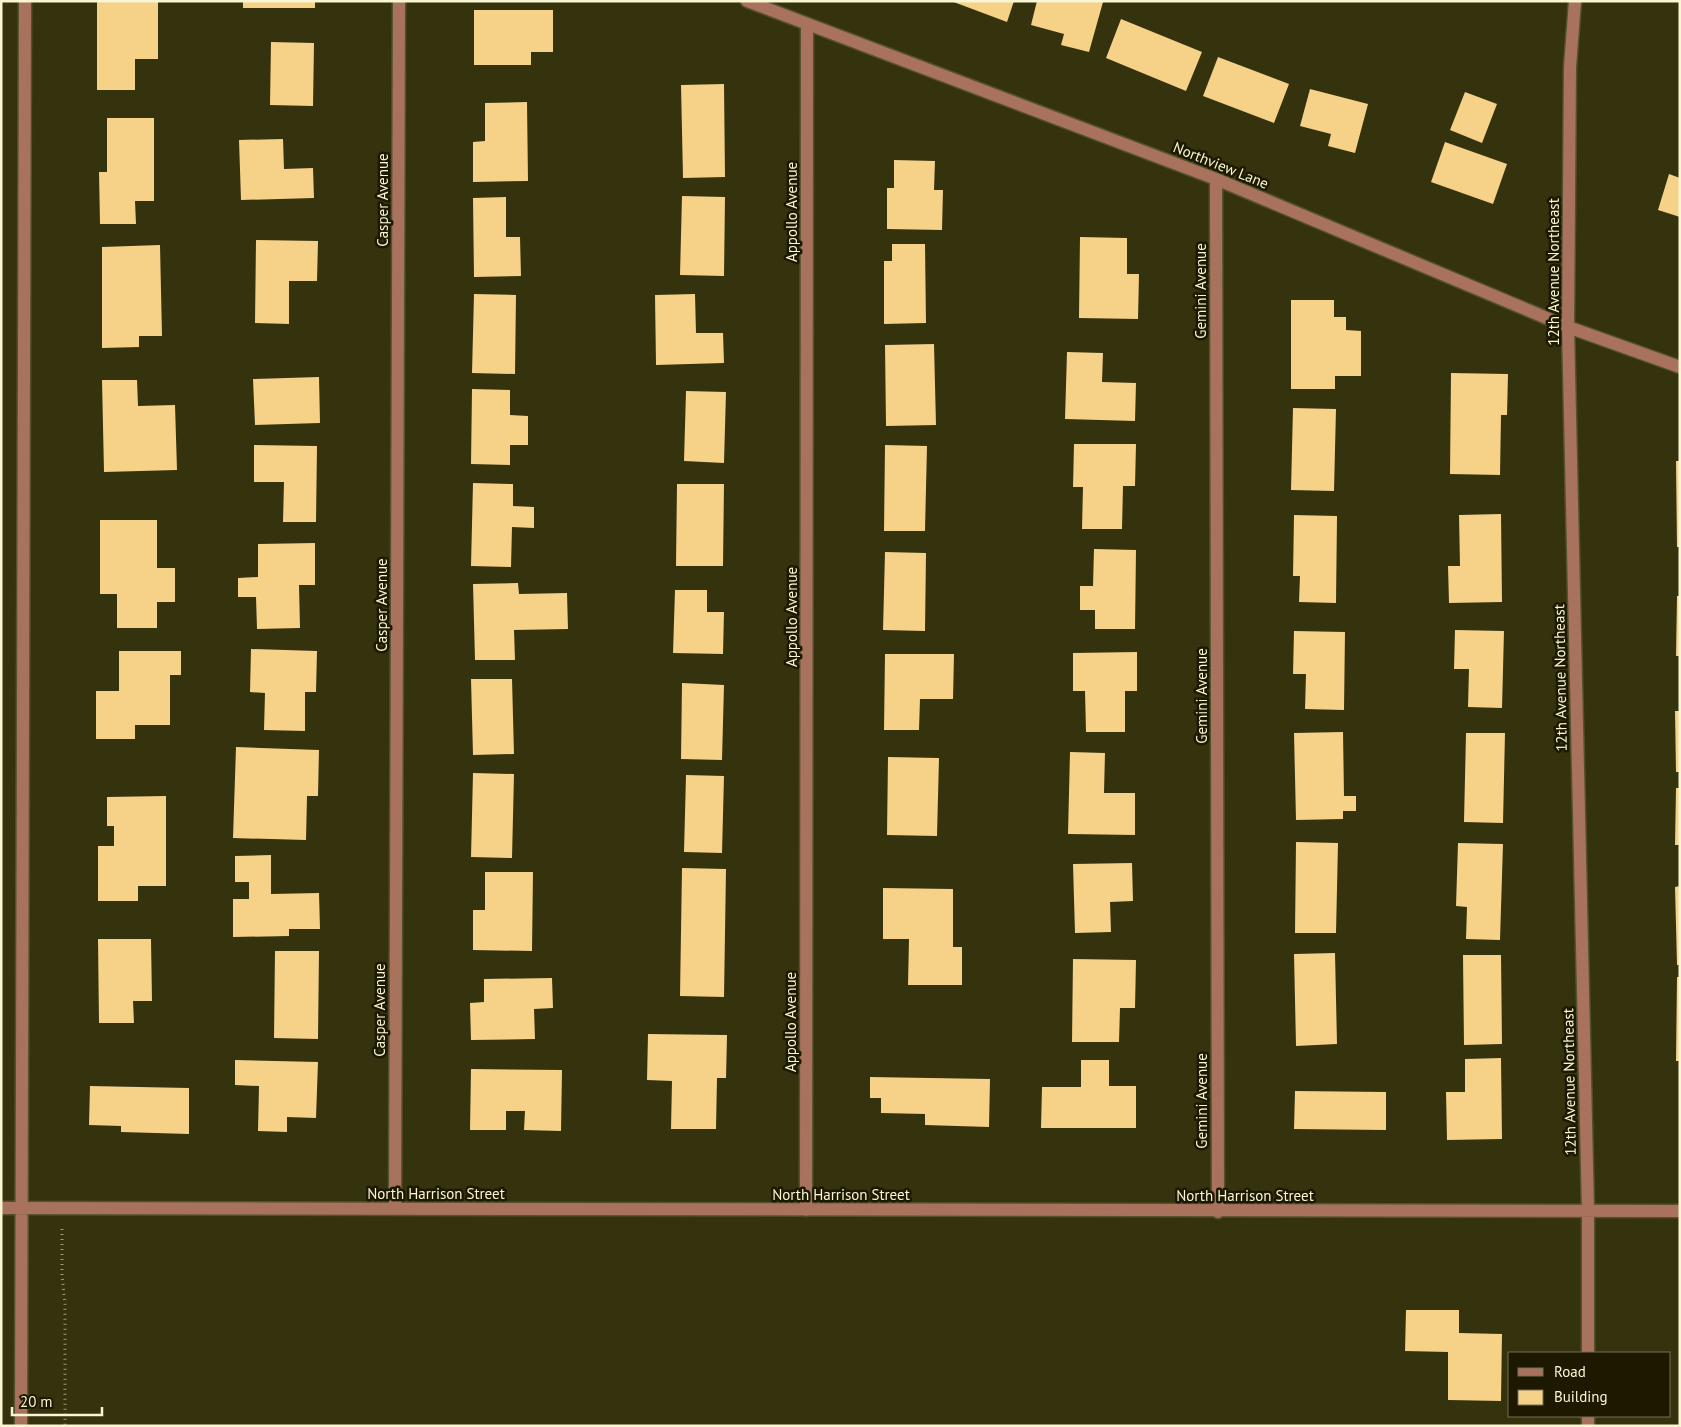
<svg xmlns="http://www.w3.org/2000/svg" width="1681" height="1427" viewBox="0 0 1681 1427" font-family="'PT Sans',sans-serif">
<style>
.building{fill:#f6d188}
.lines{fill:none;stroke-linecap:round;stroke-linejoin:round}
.minor-casing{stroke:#54512e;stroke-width:15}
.path{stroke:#9f9c79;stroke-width:3;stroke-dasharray:1 4;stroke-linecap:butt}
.minor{stroke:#a8725c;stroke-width:12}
.labels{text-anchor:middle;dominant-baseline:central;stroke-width:5;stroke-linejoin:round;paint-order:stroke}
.street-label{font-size:15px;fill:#f9f6d4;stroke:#1c1900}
</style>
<rect width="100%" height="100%" fill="#35320e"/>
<!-- building -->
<path class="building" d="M97,1H158V59H135V90H97Z
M243,1H315V8H243Z
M951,1H1014L1007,22Z
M1037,1L1103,2L1089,52L1061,45L1064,34L1031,25Z
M474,10H553V52H531V65H474Z
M1121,19L1202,52L1186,91L1106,58Z
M271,42L314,43L313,106L270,105Z
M1218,57L1289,84L1274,123L1203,96Z
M724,84L725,177L683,178L681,85Z
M1310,89L1368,104L1355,153L1328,146L1331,134L1300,126Z
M1465,92L1497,104L1482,143L1450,130Z
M527,102L528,181L473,182V142L485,141V103Z
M107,118H154V201H135L136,224H100L99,172H107Z
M283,139L284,169L313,168L314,198L241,200L239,140Z
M1445,142L1507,164L1493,204L1431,182Z
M894,160L935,161L934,190H943L942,230L887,229V188H894Z
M1669,174L1680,178V217L1658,210Z
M682,196L725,197L724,276L680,275Z
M506,197V237H520L521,276L474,277L473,198Z
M1080,237L1127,238V274H1139L1138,319L1079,318Z
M256,240L318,241L317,281H289V324L255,323Z
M892,244H925L926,323L884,324V261H892Z
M160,245L162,336H139V347L102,348V247Z
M474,294L516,295L515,374L472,373Z
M695,294L696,333H723L724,363L656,365L655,295Z
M1291,300H1334V317H1346V330L1361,331V376H1335V389H1291Z
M934,344L936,425L886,426L885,345Z
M1067,352L1103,353L1102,382L1136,383L1135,421L1065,419Z
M1451,373L1508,374L1507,415H1501L1500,475L1450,474Z
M319,377L320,423L255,425L253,379Z
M102,380H137L138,406L175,405L177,470L104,472Z
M472,389L510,390V415L528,416V445H510V465L471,464Z
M686,391L726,392L724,463L684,461Z
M1293,408L1336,409L1334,491L1291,490Z
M1074,444H1136L1135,486H1123L1122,529H1082L1083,487H1073Z
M254,445L317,446L316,522H283L284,482H254Z
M885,445L927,446L925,531H884Z
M1676,461H1680V547H1677Z
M473,483L513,484V506L534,507V528L512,527L511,567L471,566Z
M677,484H724L723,566H676Z
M1501,514L1502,602L1449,603L1448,566H1460L1459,515Z
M1294,515L1337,516L1336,603L1299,602L1300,576H1293Z
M100,520H157V568H175V602H157V628H117V594H100Z
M315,543V585H299L300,628L257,629L256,597H238V578L258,577V544Z
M1094,549L1136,550L1135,629H1095V610H1080V586H1093Z
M885,552L926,553L925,631L883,630Z
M518,583L519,594L567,593L568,629L514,630L515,660H475L473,584Z
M675,590H707V612H724L723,654L673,653Z
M1677,596H1680V656H1676Z
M1455,630L1504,631L1502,708L1468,707L1469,669H1454Z
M1294,631L1345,632L1344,710L1305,709L1306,674H1293Z
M251,649L317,651L316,692H305V731L264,730L265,693L250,692Z
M119,651H181V675H170V725H135V739H96V691H119Z
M1137,652V691H1125V732H1086L1085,691H1073V653Z
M885,654H954L953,699H920L919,730H884Z
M471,679H512L514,754L473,755Z
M682,683L724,685L722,760L681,759Z
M1675,711H1680V772H1676Z
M1343,732L1344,796H1356V811H1343V819L1296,820L1294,733Z
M1466,733H1505L1503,823L1464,822Z
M236,747L319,750L318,796H307L306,840L233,838Z
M1070,752L1105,753L1104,793H1135V835L1068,834Z
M888,757L939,758L937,836L887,835Z
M473,773L514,774L512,858L471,857Z
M686,775L724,776L722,853L684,852Z
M1676,788H1680V845H1675Z
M166,796V886H138V901H98V846H114V826H107V797Z
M1296,842L1338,843L1336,933H1295Z
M1458,843L1503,844L1500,940L1466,939L1467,907L1456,906Z
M271,855V894L319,893L320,929H289V936L233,937V899H249V882H235V856Z
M1132,863L1133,901L1110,902L1111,932L1075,933L1073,864Z
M682,868L726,869L724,997L680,996Z
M485,872H533L532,951L473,950V910H485Z
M1680,886V965H1677L1675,887Z
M883,888L953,889V947H962V985H908L909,939H883Z
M98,939H151L152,1001H133L134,1023H99Z
M275,951H319L318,1039L274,1038Z
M1335,953L1337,1044L1296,1046L1294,954Z
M1463,955H1501L1502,1044L1464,1045Z
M1073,959L1136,960L1135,1008H1120L1119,1042H1072Z
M1677,977H1680V1061H1676Z
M552,978L553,1008L534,1009L535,1039L471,1040L470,1003L484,1002V979Z
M648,1034L727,1035L726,1078H717L716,1129H671L672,1081L647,1080Z
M1501,1058L1502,1139L1447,1140L1446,1092H1465V1059Z
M235,1060L318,1062L316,1118L287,1117V1132L258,1131L259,1086L235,1085Z
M1081,1060H1109V1086H1136V1128H1041L1042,1087H1081Z
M471,1069L562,1070L561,1131L524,1130L525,1111H506V1130H470Z
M870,1077L990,1079L989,1127L925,1125V1114L881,1113V1098H870Z
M90,1086L189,1088V1134L121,1132V1126L89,1125Z
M1295,1091L1386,1092V1130L1294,1129Z
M1406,1310H1459V1333L1502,1334L1501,1401L1448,1400V1352L1405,1351Z"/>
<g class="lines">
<defs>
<path id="minor" d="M747,1L1216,179L1568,327L1680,367
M1575,1L1570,67L1568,327L1588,1211V1353
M1216,179L1218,1212
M1,1208L1680,1211
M395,1209L399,1
M806,1210L807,24
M1588,1416V1426
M21,1426L25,1"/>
</defs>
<!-- minor casing -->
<use href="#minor" class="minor-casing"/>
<!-- path -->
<path class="path" d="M1679,1H1680
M62,1229V1275L65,1304V1426"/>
<!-- minor -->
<use href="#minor" class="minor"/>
</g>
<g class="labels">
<!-- street labels -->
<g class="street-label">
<text transform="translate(1221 165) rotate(22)">Northview Lane</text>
<text transform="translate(382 200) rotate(-90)">Casper Avenue</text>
<text transform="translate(791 212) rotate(-90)">Appollo Avenue</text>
<text transform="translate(1553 272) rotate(-90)">12th Avenue Northeast</text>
<text transform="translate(1200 291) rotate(-90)">Gemini Avenue</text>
<text transform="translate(381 605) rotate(-90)">Casper Avenue</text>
<text transform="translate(791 617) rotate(-90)">Appollo Avenue</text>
<text transform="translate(1560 678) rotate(-91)">12th Avenue Northeast</text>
<text transform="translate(1201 696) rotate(-90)">Gemini Avenue</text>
<text transform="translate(379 1010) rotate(-90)">Casper Avenue</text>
<text transform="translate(790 1022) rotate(-90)">Appollo Avenue</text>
<text transform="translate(1569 1082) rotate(-91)">12th Avenue Northeast</text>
<text transform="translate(1201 1101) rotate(-90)">Gemini Avenue</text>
<text x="436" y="1193">North Harrison Street</text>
<text x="841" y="1194">North Harrison Street</text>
<text x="1245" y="1195">North Harrison Street</text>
</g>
</g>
<!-- border -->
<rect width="1681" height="1427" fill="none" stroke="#f9f6d4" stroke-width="5"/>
<!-- legend -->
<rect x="1508" y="1352" width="162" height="65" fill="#1c1900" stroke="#747155"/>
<rect x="1518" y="1368" width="25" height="8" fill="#a8725c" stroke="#747155"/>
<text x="1554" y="1377" font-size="15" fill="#f9f6d4">Road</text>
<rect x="1518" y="1390" width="25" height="15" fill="#f6d188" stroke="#747155"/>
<text x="1554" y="1402" font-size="15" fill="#f9f6d4">Building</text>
<!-- scale -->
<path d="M12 1407v8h90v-8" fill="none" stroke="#f9f6d4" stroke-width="2.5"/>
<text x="20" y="1407" font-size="15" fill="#f9f6d4" stroke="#1c1900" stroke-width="4" paint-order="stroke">20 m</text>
</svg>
